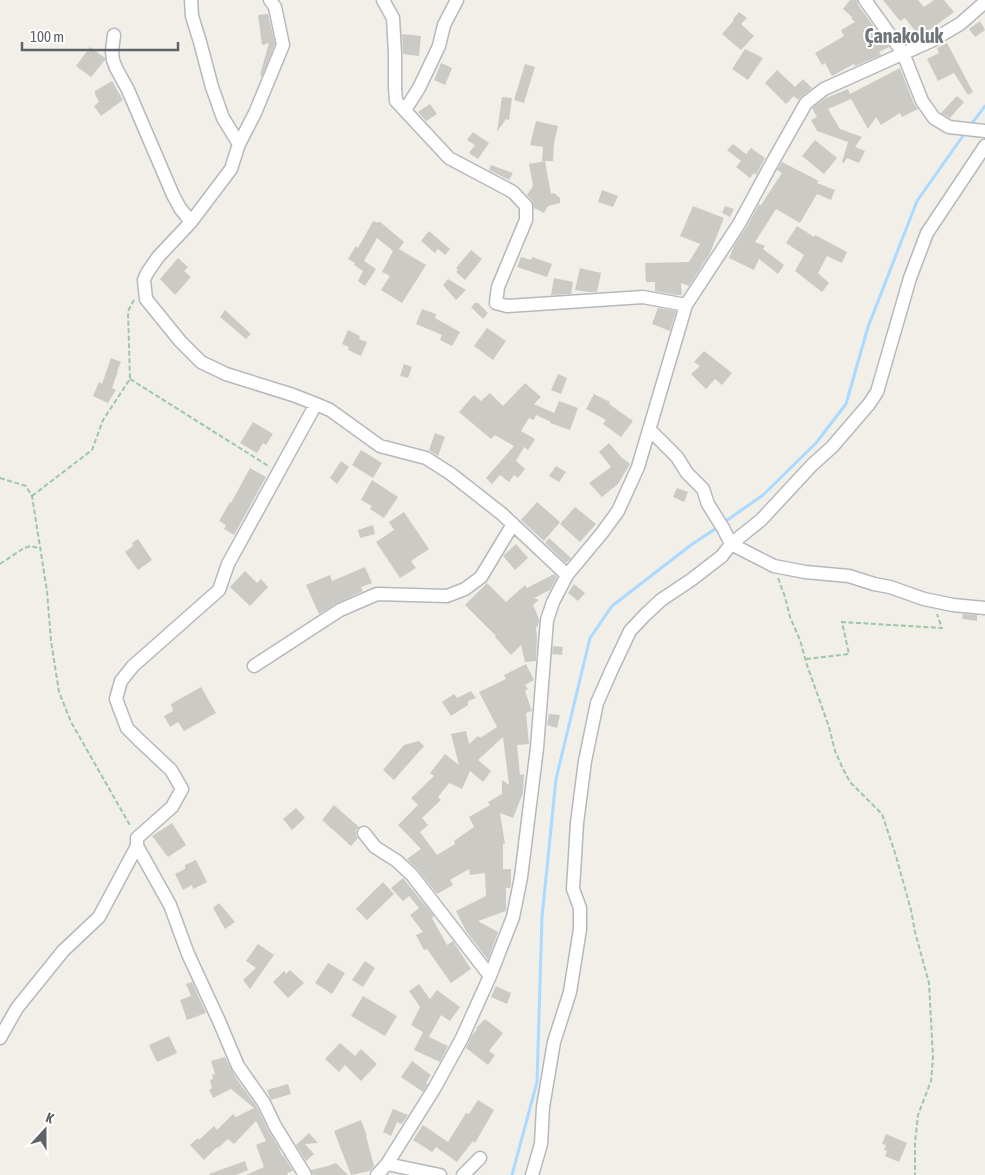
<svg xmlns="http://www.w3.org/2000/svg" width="985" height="1175" viewBox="0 0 985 1175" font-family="'Asap Condensed',sans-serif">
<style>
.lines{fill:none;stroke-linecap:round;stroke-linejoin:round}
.stream{stroke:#aadaff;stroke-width:3}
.building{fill:#cccac5;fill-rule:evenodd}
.minor-casing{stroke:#b5b8bc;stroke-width:15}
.path{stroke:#9cc7a9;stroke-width:2;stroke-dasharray:5 2.5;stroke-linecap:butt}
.minor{stroke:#fff;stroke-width:12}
.labels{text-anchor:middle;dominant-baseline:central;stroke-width:4;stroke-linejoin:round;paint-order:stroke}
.quarter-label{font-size:20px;font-weight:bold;fill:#70757a;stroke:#fff}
</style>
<rect width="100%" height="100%" fill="#f1efe8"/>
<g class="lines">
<!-- stream -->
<path class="stream" d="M970,126L985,106
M723,523L763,495L816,443L846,404L868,327L917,201L965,133
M512,1175L537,1082L542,917L556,779L590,638L612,606L691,545L718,527"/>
</g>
<!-- building -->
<path class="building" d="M850,0H857L858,5L889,47L879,52L881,55L855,66L854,64L832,76L825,63L822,65L815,53L844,36L841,30L855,22L851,18L852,17L843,9Z
M883,0H918L924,7L934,0H944L954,12L920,37L905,18L900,21Z
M739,12L747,18L741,24L754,36L741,50L722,34L734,20L733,19Z
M268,14L275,44L262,76L260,75L269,43L262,45L258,15Z
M980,21L985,30L975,37L969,29Z
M402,34L421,36L419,56L403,54Z
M947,43L973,92L968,95L954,73L938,81L927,59L939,53L937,48Z
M90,47L105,58V60L91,77L76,66Z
M745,49L763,58L748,80L732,69Z
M441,63L452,68L445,85L434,80Z
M525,64L535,67L524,103L514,100Z
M900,68L914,104L918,109L902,117L900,113L881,125L876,117L868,129L851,99L828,109L840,129L862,137L855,147L865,151L859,163L847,158L844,163L842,162L848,142L817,131L811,120L817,117L812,108L826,98L848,89L850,94Z
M777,70L795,87L803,79L812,88L801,97L798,100L794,96L786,104L765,83Z
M112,81L123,100L101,116L94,106L99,102L95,94V91Z
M957,96L964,102L950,118L941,113Z
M502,97L512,98L509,120L506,119L497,132Z
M430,104L437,114L426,121L418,112Z
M536,121L558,126L554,143L553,161H542L543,147L530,145Z
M473,132L489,143L478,159L469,153L475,145L467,140Z
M815,140L837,158L824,174L802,156Z
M733,144L746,154L751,148L765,158L756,175L754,173L750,178L736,167L741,161L727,150Z
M545,161L551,194L554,193L560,198V203L548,206L544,213L534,208L532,201L527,195L533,186L529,164Z
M782,162L819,181L817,183L835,190L831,200L817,194L800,223L776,209L755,242L765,246L763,249L784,265L778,274L759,259L754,270L729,258L734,246L746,228L759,204L761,205L782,173L777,170Z
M491,165L513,173L509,180L489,170Z
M602,190L618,196L613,207L598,202Z
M693,206L724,218L710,253L689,286L681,283L682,295H676L655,291V282H646L645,263L689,262L700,244L680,236Z
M725,206L734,209L730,217L722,213Z
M373,221L378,223L379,221L404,242L399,249L426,265L402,303L381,290L390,276L382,272L393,251L377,238L364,261L376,269L365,286L358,281L363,271L354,265L355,263L348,259L356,246L358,248Z
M797,226L814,237L815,235L847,252L842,263L827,256L818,273L829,283L822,292L795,271L804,255L786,243Z
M429,231L450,249L445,255L438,249L435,253L421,241Z
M471,250L482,259L465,280L456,272L458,270L456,268Z
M521,257L531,260L532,257L552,264L547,277L517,267Z
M178,258L188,267L184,271L191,277L175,295L160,279Z
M580,268L601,273L597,292H588L575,290Z
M554,278L573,282L571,294L551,295Z
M448,279L466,290L456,300L443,285Z
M475,303H478L488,313L483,319L471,307Z
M658,308L676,311L670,331L652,324Z
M422,309L436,314L435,318L460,332L452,346L440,340L442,335L416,324Z
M225,310L251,334L246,339L220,317Z
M487,328L506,341L493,360L474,346Z
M348,330L360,336L359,339L367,342L361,356L348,350L349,347L342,344Z
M704,351L732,373L722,385L715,379L706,389L691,374L700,366L694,362Z
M111,358L121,362L117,371H118L112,388L116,390L108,403L93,396L99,382L102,384Z
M404,364L412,367L408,378L400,376Z
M558,374L567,378L561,394L551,390Z
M525,383L541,397L534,404L554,413L559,401L578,408L570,430L550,423L551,422L536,415L534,420L529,418L521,431L535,439L528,450L524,447L516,461L525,469L518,478L514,475L509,482L500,475L492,484L486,478L514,446L495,435L491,439L459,412L474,395L481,401L490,393L503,406Z
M594,394L610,402L609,404L633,421L621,437L603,424L606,420L586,409Z
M253,422L273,434L266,445L263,443L257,453L240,443Z
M435,433L445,437L438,456L429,450Z
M609,443L621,457L630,464L618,484L602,497L589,483L611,467L599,452Z
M361,450L382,463L373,478L352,465Z
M341,461L349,467L337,484L330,478Z
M556,466L566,472L559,482L549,476Z
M250,468L266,477L234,535L224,529L226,525L219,521L230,502L231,503Z
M372,480L398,497L384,518L370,509L372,506L361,500Z
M677,488L688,492L684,502L673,497Z
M537,502L560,522L544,541L521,520Z
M575,507L596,524L580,542L560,524Z
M404,512L429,549L411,561L416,568L400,578L376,542L394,530L389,522Z
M373,525L375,534L360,538L358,530Z
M549,538L571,558L566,563L545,543Z
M138,539L152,560L138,570L125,552L133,546L132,543Z
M516,544L528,558L515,570L503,556Z
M365,567L372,583L361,587L363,591L337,603L319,614L306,585L330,575L332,581Z
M245,571L257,583L261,579L268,587L250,606L230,587Z
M554,574L557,577L550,590L534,598L539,600L533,605L539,619L538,626L536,627L537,639L536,661L525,662L521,645L511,655L495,637L496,636L465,605L487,583L506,602L525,585L527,588Z
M574,584L585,593L578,601L568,593Z
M963,614L977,615V621L962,619Z
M553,646L563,647L562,655L552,654Z
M526,664L534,680L525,685L528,689L525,691L532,711L526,713L529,744L517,745L520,775L524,774L523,793L513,818L500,813L505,844H503V869H511V884L510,888H506V911L478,921L498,932L488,960L466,931L456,911L486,896L485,873L470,875L469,869L450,880L453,885L437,894L418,870L407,859L421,849L398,825L418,805L411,798L434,776L430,773L445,754L459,765L451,734L466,731L469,744L478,736L480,738L497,727L479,692L506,679L504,675ZM503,737L509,785L502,780V794L488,802L490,805L469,817L474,827L454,841L455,844L437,855L420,832L428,825L422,818L441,800L438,797L449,783L462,789L470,771L483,782L491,771L478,760Z
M201,687L216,713L184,731L178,722L170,727L164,716L173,711L171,704Z
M471,691L476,698L468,701V705L451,716L442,702L454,694L457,698Z
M549,714L560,715L557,728L547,725Z
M419,741L424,746L394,780L383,770L404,745Z
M334,805L359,827L356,830V835L358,838L351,846L322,820Z
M296,808L305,818L292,830L283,819Z
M172,823L186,845L168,857L152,836Z
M196,860L207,882L193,889L192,885L183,890L175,874L185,869V865Z
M403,878L434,916L432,918L447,945L453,941L471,969L451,983L427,949L424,950L416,935L423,932L410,915L419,908L409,896L403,901L391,888Z
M383,882L394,894L367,920L356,909Z
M219,903L235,922L225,929L213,908Z
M258,944L274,955L250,989L243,980L256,968L246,961Z
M365,961L375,968L363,987L352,980Z
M328,963L345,973L332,994L315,983Z
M290,970L304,983L288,998L273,982L284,971L286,974Z
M192,982L206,1013L187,1020L180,1000L191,996L186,984Z
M419,984L430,999L437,990L460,1007L450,1021L441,1015L429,1037L448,1046L440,1062L414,1050L423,1032L411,1025L420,1007L409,991Z
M496,986L511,993L507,1004L491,997Z
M363,996L397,1016L385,1036L351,1016Z
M485,1019L503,1033L489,1051L495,1055L488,1065L466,1048L472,1035L477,1029L476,1028Z
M169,1036L177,1053L157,1062L149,1045Z
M340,1043L355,1056L361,1049L377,1064L361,1081L345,1065L339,1072L325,1059Z
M225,1057L231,1069L238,1081L257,1107L268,1130L279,1148L282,1156L283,1155L293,1171L287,1173L288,1175H246L264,1167L256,1145L266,1141L256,1121L234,1144L228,1139L218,1148L217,1147L204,1160L190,1145L198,1138L199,1140L214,1126L217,1130L233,1114L236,1117L254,1108L231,1089L213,1098L209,1090L212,1088L210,1080L213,1079L212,1075L215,1074L211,1061Z
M412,1061L431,1075L426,1083L428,1084L423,1092L401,1077Z
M288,1084L291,1094L271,1100L267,1090Z
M478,1100L494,1110L475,1143L473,1141L457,1162L436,1147L432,1152L413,1140L423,1125L448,1142L466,1113L469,1114Z
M393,1109L408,1115L402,1124L397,1122L391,1136L383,1132Z
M361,1120L367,1136H366L374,1166L370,1171L351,1175L334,1131Z
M309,1133L318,1143L305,1144L314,1154L306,1161L296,1145Z
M886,1134L907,1143L899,1162L885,1156L887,1151L884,1150L886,1145L882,1144Z
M245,1161L248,1170L236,1175H210L209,1174Z
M336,1163L348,1175H313L311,1170L328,1166Z"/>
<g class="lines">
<defs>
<path id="minor" d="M191,0L192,16L200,42L212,87L223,118L239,144
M270,0L275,7L283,45L255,113L239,144L231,169L191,222L158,257L147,273L144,280L146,299L180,341L201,362L226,374L293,395L316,404L330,410L380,446L426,458L451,474L502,514L567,575
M383,0L393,18L395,54V88L396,101L449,158L513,192L526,206V220L498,287L496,303L507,306L643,297L686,305
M865,0L903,53L922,101L934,118L949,127L985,131
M114,35L112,51L113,60L116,68L128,90L173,195L180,208L191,222
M405,110L419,88L439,46L444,25L457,0
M649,429L677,457L687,473L703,489L708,504L723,528L731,544L774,566L805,572L849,576L874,584L890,587L924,599L953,605L985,608
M254,666L340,610L377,594L447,596L465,589L481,577L513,524
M364,833L375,847L397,861L412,875L490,976
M0,1038L17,1008L63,951L99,917L137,846
M387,1164L440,1175
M305,1175L275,1126L264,1103L238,1066L219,1021L188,954L170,905L137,846V838L172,807L182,789L171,770L139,740L127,728L116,699L121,681L133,666L219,590L228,564L316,404
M377,1175L387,1164L434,1089L462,1038L490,976L513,917L521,877L537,748L547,620L553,602L567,575L602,533L618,511L638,467L686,305L739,224L772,163L806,103L824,89L931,41L960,24L985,2
M463,1175L480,1158
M532,1175L541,1144L543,1107L554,1042L570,992L580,929V908L573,889L577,823L585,761L597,703L612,669L630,631L645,615L661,600L691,580L722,556L731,544L761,520L812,465L832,447L869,404L877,392L910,278L927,233L985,146"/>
</defs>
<!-- minor casing -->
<use href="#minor" class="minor-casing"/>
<!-- path -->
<path class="path" d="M130,379L270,467
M0,478L26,486L32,496L47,591L51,641L59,692L71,722L131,827
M32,496L92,450L103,420L130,379L128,311L134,300
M0,564L24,548L31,546L41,549
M778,578L785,597L790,617L800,640L807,665L829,727L835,751L843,769L850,782L882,814L896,856L911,910L915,932L929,983L933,1057L931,1081L918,1115L915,1143V1175
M806,659L849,654L842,622L942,628L937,614"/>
<!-- minor -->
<use href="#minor" class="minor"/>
</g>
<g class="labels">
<!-- quarter labels -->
<g class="quarter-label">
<text x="904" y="35">Çanakoluk</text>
</g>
</g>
<!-- north arrow -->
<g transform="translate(45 1130) rotate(21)" stroke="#ffffff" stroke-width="4" paint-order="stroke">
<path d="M0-4L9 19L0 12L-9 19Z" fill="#5f6368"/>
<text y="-8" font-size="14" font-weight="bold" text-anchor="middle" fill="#5f6368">K</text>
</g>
<!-- scale -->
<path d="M22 42v8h156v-8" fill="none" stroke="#5f6368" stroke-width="2.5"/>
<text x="30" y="42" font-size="15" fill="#5f6368" stroke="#ffffff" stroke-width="4" paint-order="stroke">100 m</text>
</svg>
